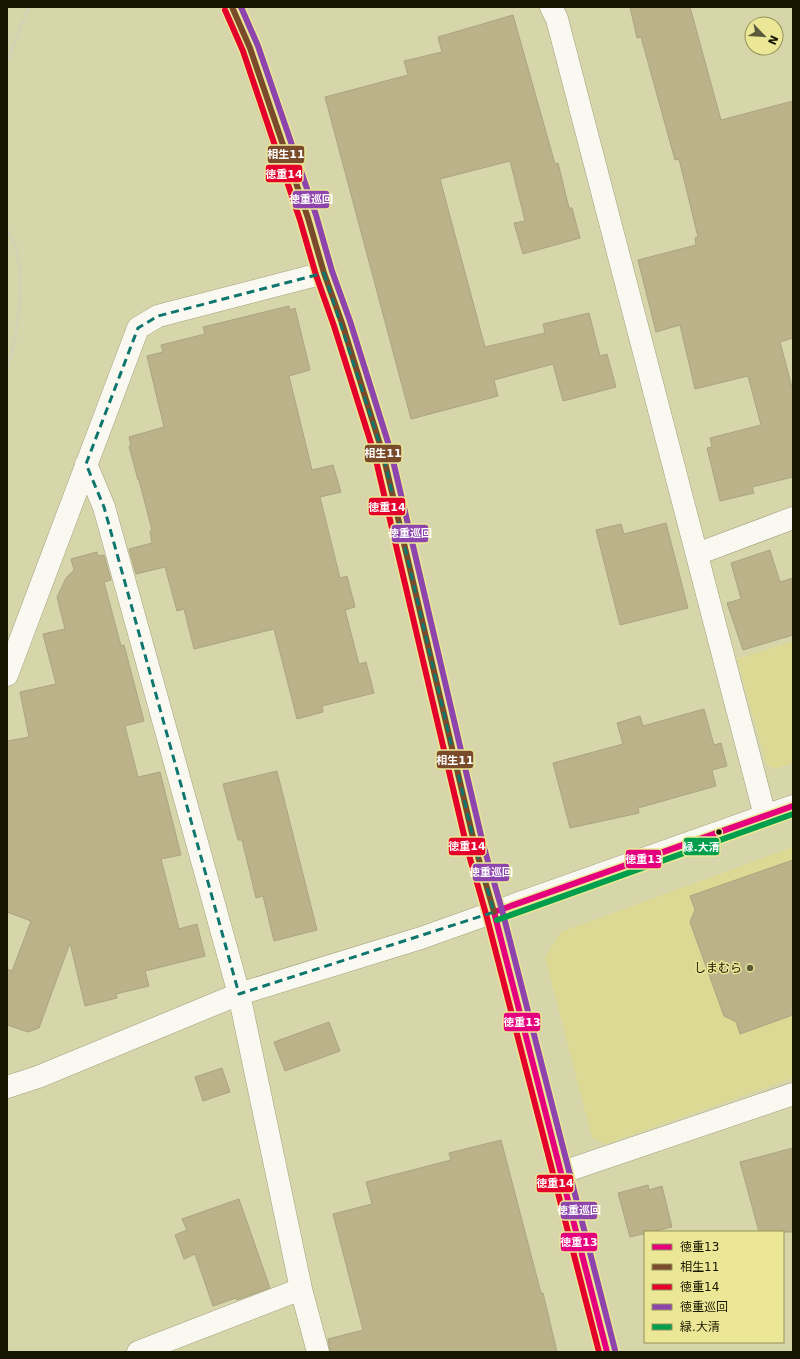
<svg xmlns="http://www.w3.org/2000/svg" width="800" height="1359" viewBox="0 0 800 1359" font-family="'DejaVu Sans','Noto Sans JP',sans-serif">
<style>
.built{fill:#dcd994}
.building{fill:#bcb289;stroke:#aaa481}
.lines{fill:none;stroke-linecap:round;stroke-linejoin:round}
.minor-casing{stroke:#a1a07c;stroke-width:23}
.tertiary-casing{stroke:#a1a07c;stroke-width:23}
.path{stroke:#cecec1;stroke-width:2.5;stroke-dasharray:2 2;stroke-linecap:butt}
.minor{stroke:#f9f9f2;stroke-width:22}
.tertiary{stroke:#f9f9f2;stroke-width:22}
.bus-1-casing{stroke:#ebe796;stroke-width:9}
.bus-2-casing{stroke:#ebe796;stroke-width:9}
.bus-3-casing{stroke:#ebe796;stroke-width:9}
.bus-4-casing{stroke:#ebe796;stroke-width:9}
.bus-5-casing{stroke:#ebe796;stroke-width:9}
.bus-1{stroke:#e5007d;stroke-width:6}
.bus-2{stroke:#7a4b2a;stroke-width:6}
.bus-3{stroke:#e4002b;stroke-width:6}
.bus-4{stroke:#8e44ad;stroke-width:6}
.bus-5{stroke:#019f4d;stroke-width:6}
.marked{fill:none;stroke:#0f766e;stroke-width:3;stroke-dasharray:8 5;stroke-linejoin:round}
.bus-dot{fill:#171600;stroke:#ebe796;stroke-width:1.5}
.poi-dot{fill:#5a593b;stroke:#ebe796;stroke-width:1.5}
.labels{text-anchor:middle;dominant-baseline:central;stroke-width:3;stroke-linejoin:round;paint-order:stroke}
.poi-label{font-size:12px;fill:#171600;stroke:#ebe796;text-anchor:end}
.line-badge{stroke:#ebe796;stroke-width:1.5}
.badge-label{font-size:11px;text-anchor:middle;font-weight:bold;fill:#fff}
</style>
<rect width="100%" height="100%" fill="#d7d6aa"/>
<!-- built -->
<path class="built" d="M793,641V763L775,769L767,765L737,659Z
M793,847V1078L606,1144L592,1138L545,957L561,932Z"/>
<!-- building -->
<path class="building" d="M630,7H690L721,120L793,101V338L780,342L793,391V477L752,487L754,493L720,501L707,448L712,447L710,438L761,425L748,376L695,389L680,325L656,332L638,260L696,245L695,238L698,237L679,159L675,160L641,37L637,38Z
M513,15L555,164L558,163L569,208H572L580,238L523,254L514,223L525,221L510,161L440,179L485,347L545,333L543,324L589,313L600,356L607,354L616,387L563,401L553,364L494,380L498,396L411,419L325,97L408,75L404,61L442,52L438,37Z
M289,306L290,310L295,308L310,370L289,376L312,470L333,465L341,492L320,497L340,578L347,576L355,607L345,610L359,664L366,662L374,693L322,706L323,712L297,719L274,629L194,649L184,609L177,611L165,567L136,574L129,549L152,543L150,531L152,530L139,480H138L129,446H131L129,437L164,427L147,356L163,352L161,345L205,334L203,327Z
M666,523L688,608L620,625L596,530L621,524L624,534Z
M770,550L780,582L793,578V635L743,650L727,603L741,599L731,563Z
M97,552L98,556L104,555L111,580L104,582L121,646L124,645L144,721L125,726L138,777L160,772L181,855L161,859L179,929L197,924L205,956L145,971L149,986L116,994L117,998L85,1006L70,943L39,1028L28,1032L7,1025V969L12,971L31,921L7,912V741L29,737L20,692L56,684L43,634L65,629L57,597L66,578L74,570L71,559Z
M704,709L714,745L721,743L727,766L712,770L716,786L638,808L639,813L570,828L553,763L623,744L617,723L640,716L643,726Z
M277,771L317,930L274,941L263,896L256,898L242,840H238L223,784Z
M793,860V1015L740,1034L736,1022L724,1016L690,922L695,910L690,896Z
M329,1022L340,1051L285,1071L274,1042Z
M222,1068L230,1092L203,1101L195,1077Z
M501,1140L541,1293H543L557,1352H330L328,1339L363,1330L333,1214L372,1204L366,1182L451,1160L449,1153Z
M793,1148V1232H759L740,1162Z
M648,1185L649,1190L662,1186L672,1227L630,1237L618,1193Z
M239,1199L270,1288L237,1300L236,1298L213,1306L195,1254L184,1259L175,1235L187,1230L182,1219Z"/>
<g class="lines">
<defs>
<path id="minor" d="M551,7L557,19L765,816
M86,464L104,507L239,994L301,1289L318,1352
M697,554L793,518
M7,675L138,328L158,316L324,273
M7,1087L38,1077L239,994L421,938L494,912
M560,1173L793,1094
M138,1352L301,1289"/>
<path id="tertiary" d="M232,7L250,48L278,134L308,218L324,273L342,323L383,454L475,846L494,912L607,1352
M494,912L793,806"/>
</defs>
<!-- minor casing -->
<use href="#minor" class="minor-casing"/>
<!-- tertiary casing -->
<use href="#tertiary" class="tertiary-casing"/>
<!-- path -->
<path class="path" d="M7,61L29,7
M7,229C10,235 13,241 15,246C26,277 18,338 7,369"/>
<!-- minor -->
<use href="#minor" class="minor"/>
<!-- tertiary -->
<use href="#tertiary" class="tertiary"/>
<defs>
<path id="bus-1" d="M494,912L607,1352
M494,912L793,806"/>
<path id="bus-2" d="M232,7L250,48L308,218L324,273L342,323L383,454L475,846L494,912"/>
<path id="bus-3" d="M225,10L243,51L300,220L316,275L334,326L375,456L467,848L486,914L599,1352"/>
<path id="bus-4" d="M241,7L258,46L316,215L332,271L350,321L391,452L483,844L502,910L615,1350"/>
<path id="bus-5" d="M497,920L793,814"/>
</defs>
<!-- bus-1 casing -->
<use href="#bus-1" class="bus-1-casing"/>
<!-- bus-2 casing -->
<use href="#bus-2" class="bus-2-casing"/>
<!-- bus-3 casing -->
<use href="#bus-3" class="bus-3-casing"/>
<!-- bus-4 casing -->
<use href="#bus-4" class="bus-4-casing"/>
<!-- bus-5 casing -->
<use href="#bus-5" class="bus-5-casing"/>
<!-- bus-1 -->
<use href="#bus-1" class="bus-1"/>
<!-- bus-2 -->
<use href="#bus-2" class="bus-2"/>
<!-- bus-3 -->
<use href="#bus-3" class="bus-3"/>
<!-- bus-4 -->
<use href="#bus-4" class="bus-4"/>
<!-- bus-5 -->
<use href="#bus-5" class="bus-5"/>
</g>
<!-- marked area -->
<path class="marked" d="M324,273L383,454L475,846L494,912L239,994L104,507L86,464L138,328L158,316Z"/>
<!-- markers -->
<circle class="bus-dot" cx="719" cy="832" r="3.5"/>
<circle class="poi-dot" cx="750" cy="968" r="4"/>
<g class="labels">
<!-- poi labels -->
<g class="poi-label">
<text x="742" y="968">しまむら</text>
</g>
</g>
<g class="line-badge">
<rect x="267" y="145" width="38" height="19" rx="4" fill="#7a4b2a"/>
<rect x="265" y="164" width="38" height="19" rx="4" fill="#e4002b"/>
<rect x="292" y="190" width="38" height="19" rx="4" fill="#8e44ad"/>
<rect x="364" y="444" width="38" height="19" rx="4" fill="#7a4b2a"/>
<rect x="368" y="497" width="38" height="19" rx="4" fill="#e4002b"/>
<rect x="391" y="524" width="38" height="19" rx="4" fill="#8e44ad"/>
<rect x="436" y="750" width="38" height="19" rx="4" fill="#7a4b2a"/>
<rect x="448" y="837" width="38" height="19" rx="4" fill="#e4002b"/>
<rect x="683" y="837" width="37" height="19" rx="4" fill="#019f4d"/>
<rect x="625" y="849" width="37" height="20" rx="4" fill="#e5007d"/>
<rect x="472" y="863" width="38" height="19" rx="4" fill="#8e44ad"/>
<rect x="503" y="1012" width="38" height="20" rx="4" fill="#e5007d"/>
<rect x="536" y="1174" width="38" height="19" rx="4" fill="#e4002b"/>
<rect x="560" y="1201" width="38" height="19" rx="4" fill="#8e44ad"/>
<rect x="560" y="1232" width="38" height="20" rx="4" fill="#e5007d"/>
</g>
<g class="badge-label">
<text x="286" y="158">相生11</text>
<text x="284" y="178">徳重14</text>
<text x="311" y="203">徳重巡回</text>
<text x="383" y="457">相生11</text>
<text x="387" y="511">徳重14</text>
<text x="410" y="537">徳重巡回</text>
<text x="455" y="764">相生11</text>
<text x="467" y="850">徳重14</text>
<text x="701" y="851">緑.大清</text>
<text x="644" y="863">徳重13</text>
<text x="491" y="876">徳重巡回</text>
<text x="522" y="1026">徳重13</text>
<text x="555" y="1187">徳重14</text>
<text x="579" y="1214">徳重巡回</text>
<text x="579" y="1246">徳重13</text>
</g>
<!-- border -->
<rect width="800" height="1359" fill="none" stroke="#171600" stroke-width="16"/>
<!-- legend -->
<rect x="644" y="1231" width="140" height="112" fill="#ebe796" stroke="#96935a"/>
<rect x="652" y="1244" width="20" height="6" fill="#e5007d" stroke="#96935a"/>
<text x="680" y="1251" font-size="12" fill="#171600">徳重13</text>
<rect x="652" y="1264" width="20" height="6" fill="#7a4b2a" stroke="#96935a"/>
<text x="680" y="1271" font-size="12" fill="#171600">相生11</text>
<rect x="652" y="1284" width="20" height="6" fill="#e4002b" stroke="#96935a"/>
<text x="680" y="1291" font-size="12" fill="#171600">徳重14</text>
<rect x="652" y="1304" width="20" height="6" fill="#8e44ad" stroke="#96935a"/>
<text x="680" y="1311" font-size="12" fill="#171600">徳重巡回</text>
<rect x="652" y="1324" width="20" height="6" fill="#019f4d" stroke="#96935a"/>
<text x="680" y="1331" font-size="12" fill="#171600">緑.大清</text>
<!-- north arrow -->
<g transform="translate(764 36) rotate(115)"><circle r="19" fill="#ebe796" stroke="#96935a"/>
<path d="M0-3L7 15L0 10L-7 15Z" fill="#5a593b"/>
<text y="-6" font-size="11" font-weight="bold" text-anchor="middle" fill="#171600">N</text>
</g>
</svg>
